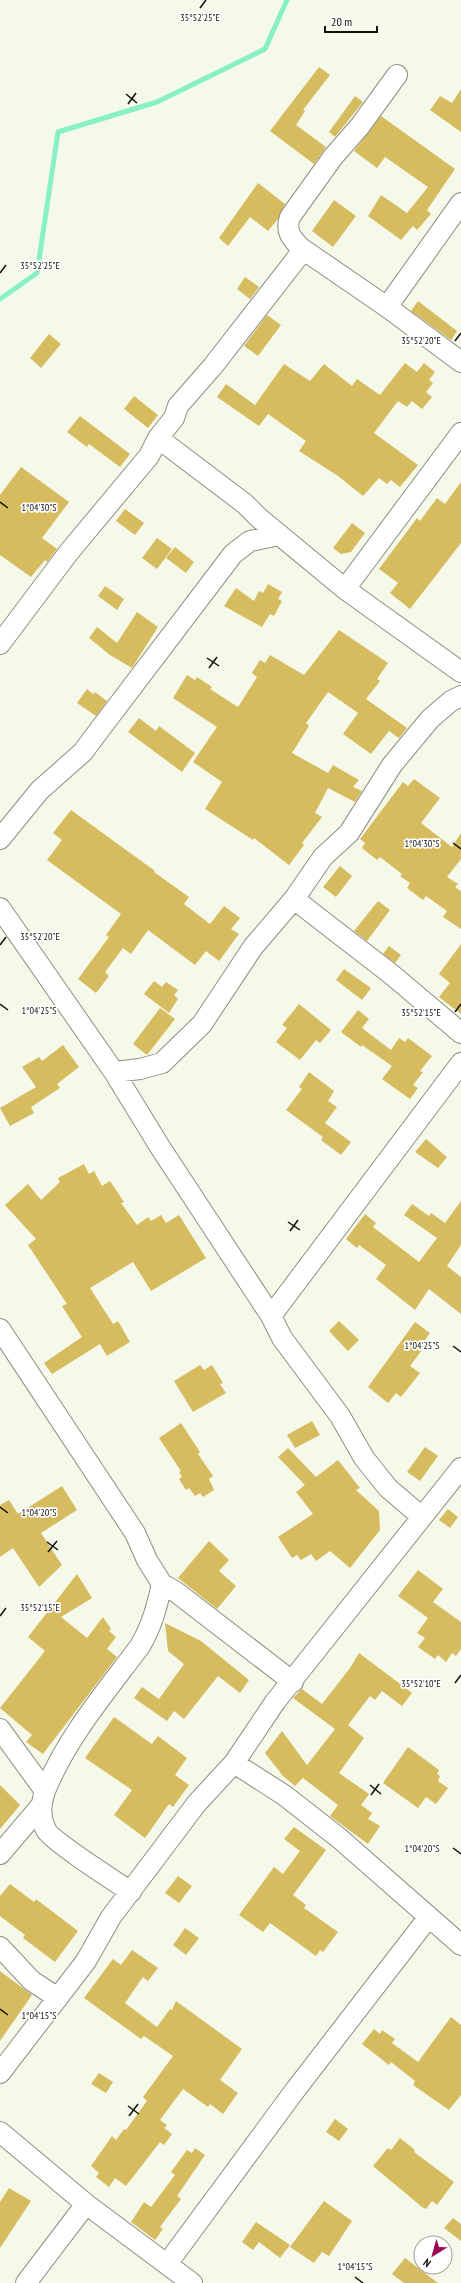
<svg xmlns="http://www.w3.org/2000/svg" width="461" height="2283" viewBox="0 0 461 2283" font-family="'PT Sans Narrow',sans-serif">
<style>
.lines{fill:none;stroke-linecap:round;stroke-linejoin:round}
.stream{stroke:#87f0c4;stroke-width:5}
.building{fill:#d6bc5f}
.minor-casing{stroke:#8c8f82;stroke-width:22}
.minor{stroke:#fff;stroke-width:20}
.ticks{fill:none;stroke:#11120d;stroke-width:1.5}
.ticks-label{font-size:10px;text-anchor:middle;fill:#11120d;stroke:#fff;stroke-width:3.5;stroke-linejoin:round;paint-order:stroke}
</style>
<rect width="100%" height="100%" fill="#f5f9ea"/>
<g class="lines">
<!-- stream -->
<path class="stream" d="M0,299L37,273L58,132L157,102L265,49L287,0"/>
</g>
<!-- building -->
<path class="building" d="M319,67L330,75L306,106L303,110L305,111L296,125L326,147L314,164L270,131Z
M461,89V132L430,110L440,96L452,103Z
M355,96L363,102L335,137L329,132Z
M381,116L455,169L427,210L431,214L417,230L413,226L401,240L368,216L381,195L407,213L428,187L385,157L377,168L354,151Z
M258,183L285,204L278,219L268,231L250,217L228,246L219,238Z
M334,200L356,216L333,247L312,231Z
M245,277L259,287L250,299L237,289Z
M418,301L457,331L451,340L411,311Z
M267,315L281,325L258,356L244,346Z
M49,334L61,344L41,368L30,358Z
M405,363L417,372L424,363L435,372L429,380L433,383L426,392L432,397L422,409L412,401L407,407L398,401L374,433L418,465L400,487L391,480L387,484L379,478L363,496L338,476L299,451L306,441L268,414L259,426L217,397L226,384L255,405L284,364L310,381L324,364L352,386L357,379L380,395Z
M134,396L158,415L148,428L124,409Z
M80,416L130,454L120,467L89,444L87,447L67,432Z
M21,467L69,502L42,538L57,549L47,562L45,560L31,577L0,555V495Z
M461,482V543L410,609L390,593L398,583L379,569L417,518L420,521L437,498L445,504Z
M125,509L144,523L135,535L116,521Z
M352,523L365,533L351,552L341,554L333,548Z
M157,538L172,549L157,569L142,558Z
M175,547L194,562L186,573L166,558Z
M268,584L282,592L278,599L282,601L274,616L270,614L262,627L224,606L236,588L254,601L259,591L263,593Z
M105,586L124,599L117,610L98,596Z
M137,612L158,627L132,668L110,655L89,638L97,627L117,643Z
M339,630L388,663L377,679L380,681L366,699L407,728L399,738L389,731L371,754L343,734L358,713L328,692L306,723L309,726L292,753L328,773L333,765L359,780L353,787L362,791L355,802L328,788L315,813L322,817L302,843L304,845L289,865L254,838L253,840L205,809L222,782L193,762L217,727L173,698L187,675L195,680L197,677L212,687L210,689L238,707L257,677L252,673L260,660L265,663L270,655L304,675Z
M87,689L93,694L95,692L107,701L96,716L77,703Z
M139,718L156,731L159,726L195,753L182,772L128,732Z
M414,779L440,798L421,823L452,847L461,833V859L447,877L458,884L455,887L461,891V929L443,917L447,911L426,896L423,900L407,888L410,883L400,876L402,874L380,857L377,860L362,848L365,843L360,839L403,782L408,786Z
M71,810L155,871L154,872L189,897L184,904L210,924L224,906L240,918L231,929L239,934L219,961L206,951L195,965L148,930L131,954L123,948L105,972L109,976L96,993L78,979L109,937L106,935L121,914L47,860L62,840L53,833Z
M340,866L352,876L336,897L323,887Z
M378,901L390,910L367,941L354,931Z
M461,944V1014L439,997L450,983L439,974Z
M389,946L401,955L395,963L383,954Z
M344,969L371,988L362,1000L336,980Z
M154,981L162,987L166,982L178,990L174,995L178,999L169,1013L144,994Z
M299,1004L331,1030L320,1043L316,1040L300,1060L276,1042L287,1028L282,1025Z
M160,1008L175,1019L147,1055L133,1044Z
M358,1010L369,1019L362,1028L391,1050L399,1038L405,1042L408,1038L432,1056L420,1071L423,1072L413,1085L418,1088L410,1099L382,1079L392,1066L362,1045L361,1047L341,1032Z
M63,1045L79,1067L57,1084L60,1088L31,1107L34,1113L10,1126L0,1108L36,1087L22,1067L39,1057L42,1061Z
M309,1072L334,1091L328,1101L337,1107L325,1123L351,1142L341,1155L321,1140L323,1137L286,1110L302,1089L299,1087Z
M426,1139L447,1157L438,1168L415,1152Z
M84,1164L89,1174L94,1171L102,1186L110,1181L124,1202L121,1203L137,1225L148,1217L151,1221L161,1215L166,1223L179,1215L206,1258L151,1291L133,1262L90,1288L113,1324L118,1321L130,1342L107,1356L100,1344L52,1374L44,1363L82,1337L62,1306L67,1304L28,1245L36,1239L5,1205L28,1184L41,1200L60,1182L58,1178Z
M461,1201V1245L447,1266L461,1277V1314L429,1289L415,1310L376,1279L386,1265L359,1245L357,1248L346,1239L365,1214L376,1223L373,1227L419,1262L437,1238L404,1215L412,1204L429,1216L431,1213L445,1223Z
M339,1321L359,1340L348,1351L329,1331Z
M415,1322L430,1333L425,1340L428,1342L410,1366L420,1373L401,1397L396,1393L388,1403L368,1387Z
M200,1365L204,1370L212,1365L223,1383L220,1384L226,1393L193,1412L174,1381Z
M312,1421L320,1435L295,1448L287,1435Z
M181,1423L200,1452L198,1454L213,1476L209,1479L214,1490L203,1497L200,1493L195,1496L189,1488L186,1490L179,1479L182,1477L179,1472L181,1471L159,1438Z
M425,1447L438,1456L420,1481L407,1472Z
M288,1448L316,1477L338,1460L360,1488L356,1490L379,1511L380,1530L350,1568L330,1551L316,1561L311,1554L301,1560L297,1555L292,1558L278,1537L313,1514L296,1492L305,1485L278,1457Z
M62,1486L77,1510L41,1533L62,1565L39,1587L13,1548L0,1557V1505L9,1500L18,1514Z
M448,1509L458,1517L450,1528L439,1520Z
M209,1541L229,1560L219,1571L236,1586L217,1609L178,1578Z
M418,1570L443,1589L433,1602L461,1622V1649L456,1656L452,1653L446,1662L438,1655L435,1659L418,1647L425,1638L417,1633L428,1618L398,1596Z
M77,1574L92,1598L61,1617L87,1638L103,1617L111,1629L109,1631L116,1637L107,1649L117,1657L43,1754L26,1742L32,1735L0,1708L45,1651L28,1637Z
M165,1623L201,1641L249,1680L240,1693L218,1676L184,1719L174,1711L167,1721L134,1698L142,1687L159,1699L184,1664L168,1651Z
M359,1653L412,1693L402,1706L382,1691L375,1700L370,1696L348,1725L364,1738L339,1773L369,1794L361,1805L372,1813L368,1819L380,1826L368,1844L330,1816L338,1805L303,1778L295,1786L283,1776L265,1753L282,1731L307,1765L335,1729L293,1698L302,1689L322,1704L350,1668Z
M114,1717L152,1744L158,1736L187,1758L175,1775L189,1785L173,1807L169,1804L145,1838L114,1815L132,1790L85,1758Z
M408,1747L439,1770L437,1774L440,1776L438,1781L448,1788L436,1804L426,1797L418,1808L383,1783Z
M0,1785L20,1805L0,1829Z
M294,1827L326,1850L293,1895L306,1905L304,1908L338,1932L323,1952L320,1950L316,1956L270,1923L263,1932L239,1915L274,1867L283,1874L300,1851L284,1839Z
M178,1876L192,1886L179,1903L165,1893Z
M10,1884L34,1902L36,1899L78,1931L55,1962L23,1938L25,1935L0,1916V1896Z
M185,1928L199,1938L186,1955L173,1945Z
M132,1950L158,1968L148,1981L143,1977L125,2003L157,2027L170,2009L172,2010L176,2001L242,2049L220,2080L238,2093L223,2114L210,2104L208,2107L183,2089L160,2120L167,2125L164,2128L172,2134L164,2145L160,2142L126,2186L115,2178L109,2187L96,2177L99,2173L91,2166L112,2136L116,2140L124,2129L126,2130L147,2101L143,2097L173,2056L144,2036L141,2039L84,1998L113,1959L121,1965Z
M0,1971L32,1995L0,2041Z
M451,2017L461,2025V2095L449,2110L413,2085L415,2081L391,2062L389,2065L362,2044L374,2029L380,2034L382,2030L395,2039L392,2043L418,2062Z
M99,2073L113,2082L106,2093L91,2084Z
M335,2119L348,2129L339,2141L326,2132Z
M400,2138L415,2150L414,2152L454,2182L437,2205L432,2201L426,2209L422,2207L373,2166L388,2148L391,2150Z
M195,2148L205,2155L177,2196L181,2199L160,2227L163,2229L155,2240L131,2222L144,2202L151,2207L175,2175L171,2172L187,2150L192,2153Z
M9,2188L31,2201L0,2248V2202Z
M324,2201L352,2221L329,2256L322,2252L314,2263L290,2247Z
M453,2218L461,2224V2241L444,2228Z
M256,2222L290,2245L280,2258L259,2242L253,2250L242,2242Z
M405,2258L438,2283H404L392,2274Z"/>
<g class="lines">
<defs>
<path id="minor" d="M301,248L387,307L461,362
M387,307L461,203
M158,438L245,504L259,518L345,589L461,672
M345,589L461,433
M0,644L69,552L149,456L158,438L174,418L178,406L213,366L297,258L301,248C291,238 285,231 290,217L333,157L360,126L397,75
M0,839L40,790L83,752L91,741L233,554L250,541L279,535
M294,899L391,974L461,1033
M0,908L114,1072L160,1147L271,1316L282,1338L340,1416L364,1458L388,1488L422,1517
M114,1072L140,1069L162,1063L202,1024L253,947L294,899L323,857L349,833L392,765L430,719L451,701L461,696
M271,1316L461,1063
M0,1329L135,1533L147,1560L162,1584L176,1592L293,1682
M0,1729L45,1791C41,1804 39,1816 46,1830C52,1841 116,1882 131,1892
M234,1763L284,1795L339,1838L461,1945
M45,1791C67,1737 106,1692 140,1646C152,1626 157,1606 162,1584
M0,1854L40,1807
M0,1947L32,1981L58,1998
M0,2073L86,1961L111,1917L197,1803L234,1763L275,1702L461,1468
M0,2132L86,2204L192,2283
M167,2264L296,2089L428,1918
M26,2283L86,2204"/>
</defs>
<!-- minor casing -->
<use href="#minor" class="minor-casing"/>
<!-- minor -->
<use href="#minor" class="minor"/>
</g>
<!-- ticks -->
<path class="ticks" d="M200,8L206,0M126,94L137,103M128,104L136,93M0,273L6,265M455,341L461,333M0,502L8,508M207,658L219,666M209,668L217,657M453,843L461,849M0,945L6,937M0,1004L8,1010M455,1012L461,1004M288,1222L300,1230M290,1231L298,1220M453,1346L461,1352M0,1507L8,1513M47,1542L58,1550M48,1552L57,1541M0,1616L6,1608M455,1683L461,1675M370,1785L381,1794M371,1795L379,1784M453,1848L461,1854M0,2009L8,2015M128,2106L139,2114M129,2116L138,2104M355,2277L363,2283"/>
<g class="ticks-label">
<text x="200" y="21">35°52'25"E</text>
<text x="40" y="269">35°52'25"E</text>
<text x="421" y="344">35°52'20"E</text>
<text x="39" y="511">1°04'30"S</text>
<text x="422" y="847">1°04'30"S</text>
<text x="40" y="940">35°52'20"E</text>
<text x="39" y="1014">1°04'25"S</text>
<text x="421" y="1016">35°52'15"E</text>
<text x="422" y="1349">1°04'25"S</text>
<text x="39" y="1516">1°04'20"S</text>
<text x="40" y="1611">35°52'15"E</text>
<text x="421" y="1687">35°52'10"E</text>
<text x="422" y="1852">1°04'20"S</text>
<text x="39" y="2019">1°04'15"S</text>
<text x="355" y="2270">1°04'15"S</text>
</g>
<!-- north arrow -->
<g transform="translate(433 2255) rotate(217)"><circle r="19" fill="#ffffff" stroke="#a0a09e"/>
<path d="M0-3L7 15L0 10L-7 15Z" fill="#9d0652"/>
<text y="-6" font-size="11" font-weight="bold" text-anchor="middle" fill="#11120d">N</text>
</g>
<!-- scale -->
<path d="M325 26v6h52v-6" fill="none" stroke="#11120d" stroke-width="2"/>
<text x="331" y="26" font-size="12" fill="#11120d" stroke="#ffffff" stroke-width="3" paint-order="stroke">20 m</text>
</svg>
